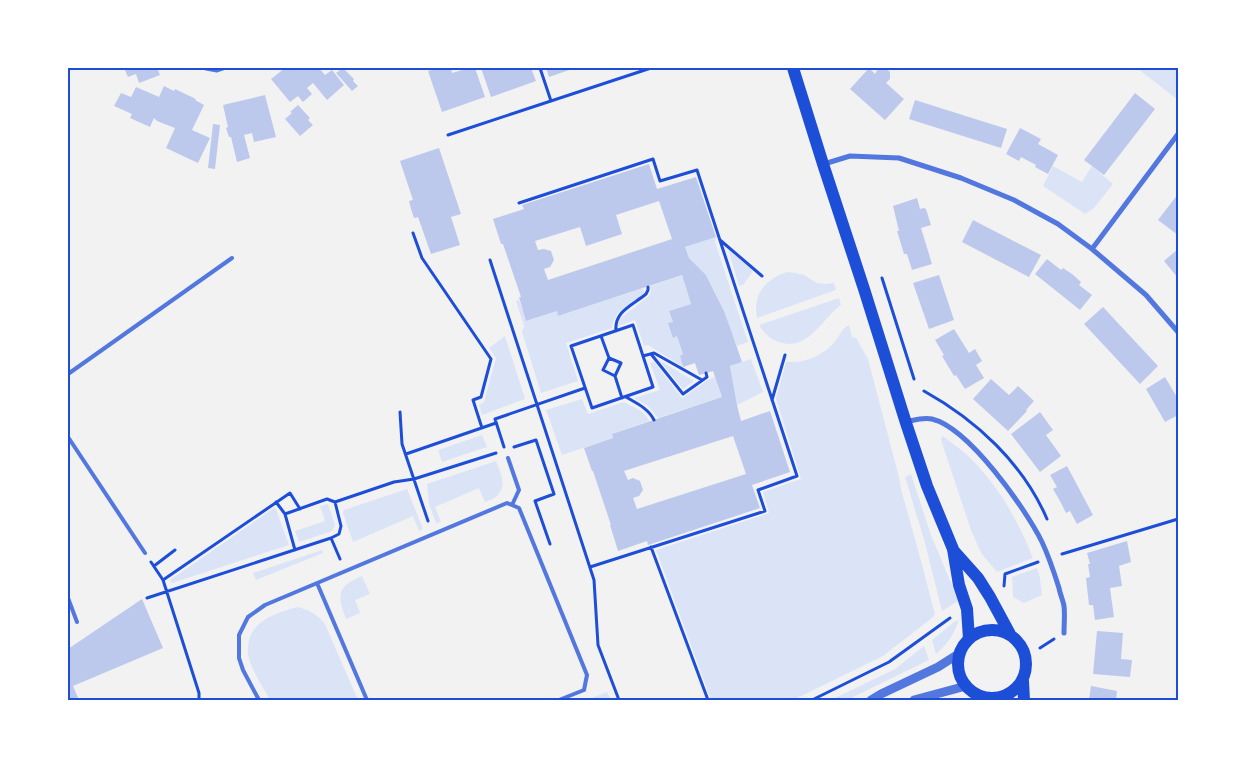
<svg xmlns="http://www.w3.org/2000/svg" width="1246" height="768" viewBox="0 0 1246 768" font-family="Lato,sans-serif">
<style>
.green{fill:#dbe4f7}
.building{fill:#bdc9ec;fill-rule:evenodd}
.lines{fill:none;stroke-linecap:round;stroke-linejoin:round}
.path{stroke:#1d4ed8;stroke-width:3}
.service{stroke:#5277de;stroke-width:4}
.minor{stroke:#5277de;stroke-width:5}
.tertiary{stroke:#5277de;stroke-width:9}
.primary{stroke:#1d4ed8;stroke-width:12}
.neatline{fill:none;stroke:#1d4ed8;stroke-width:2}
</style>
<rect width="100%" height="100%" fill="#f2f2f2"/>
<!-- green -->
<path class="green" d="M1137,68H1178V100Z
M1053,166L1082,182L1092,166L1113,184L1094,208L1085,214L1043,186Z
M716,237L715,242L748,342L737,346L724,311L715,292L706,275L689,258L685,247Z
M728,249L753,271L744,284L739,286Z
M787,272L796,273L804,275L817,283L825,284L834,283L836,290L757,318C752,294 766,279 787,272Z
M682,275L691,304L669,311L673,322L669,324L673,337L677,336L683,354L680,356L683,367L648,345L644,346L635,320L618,326L620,320L622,317L649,296L651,292L650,286Z
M643,288L644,292L643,294C631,304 613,311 612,328L566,343L578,381L541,393L522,332L524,326L516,301L519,300L527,321L557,311L558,316Z
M839,298L841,305C820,320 808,354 776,341C769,338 763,332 759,325Z
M849,325L852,337L856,338L868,359L900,481L901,489L917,546L935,614L932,618L883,656L793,700H711L656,550L769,513L763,492L801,479L776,399L786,362C793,362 800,362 806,360C817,357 830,349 836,340C841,333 841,330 849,325Z
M505,336L525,399L482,415L479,405L484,402L496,358L489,348Z
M751,359L763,392L737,405L730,366Z
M659,360L694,381L683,389Z
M654,362L682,398L708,380L715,377L722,397L658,418L648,406L634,398L660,390L650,363Z
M582,399L588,414L624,402C633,407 646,411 649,421L612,434L613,438L562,455L546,410Z
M482,435L487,447L442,462L438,450Z
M942,436L944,437C951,442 959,448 966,454C997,483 1017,518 1033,558L997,572L981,553L971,530L941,440Z
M496,461C500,472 508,485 497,496C494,499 489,500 485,502L479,488L435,507L441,522L436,523L429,504L427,484Z
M911,474L931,535L954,590L958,601L942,611L925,543L905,477Z
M407,489L423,529L419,531L413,516L353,542L343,513L344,510Z
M328,504L335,525L332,531L299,542L295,531L325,521L320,506Z
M274,508L276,509L289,545L172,583L170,580Z
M322,550L323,553L256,580L253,573Z
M1037,568L1040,578L1042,595L1024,603L1013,597L1012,577Z
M362,576L370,594L355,600L360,613L346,619C337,595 336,587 362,576Z
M298,607C310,610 318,615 325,624L358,700H270C263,687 254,674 249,659C247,653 248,646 249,640C255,619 278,612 298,607Z
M959,620C954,634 947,645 936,654L932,640L954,622Z
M924,646L929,660L847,700H831L895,669Z
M607,692L611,700H589V699Z"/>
<!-- building -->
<path class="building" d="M124,68H157L160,75L139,83L136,74L128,77Z
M285,68H319L325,75L332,70L344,85L327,100L313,83L307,88L312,94L303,102L298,96L290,102L271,79Z
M343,68L354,79L353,81L358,86L352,91L336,73Z
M437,68H451L452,73L469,68H475L485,97L442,112L428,71Z
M481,68H531L536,81L491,97Z
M546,68H575L549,77Z
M869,68L875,74L878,69L885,68L890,72V79L886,83L904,99L885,120L850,89Z
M164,86L174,91L175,89L196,99L195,100L204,105L192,130L210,138L198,163L166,148L175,128L157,121L154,118L150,127L130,118L132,114L114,106L121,93L131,97L136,87L159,97Z
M1135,93L1155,109L1104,175L1084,160Z
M265,95L276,137L254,142L252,133L244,135L250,158L237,162L231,137H229L226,128L228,127L223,105Z
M915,100L1007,129L1001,148L909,119Z
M298,105L310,118L308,120L313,125L300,136L285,119L292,113L290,112Z
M213,124L220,125L215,169L208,168Z
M1020,128L1041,139L1038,144L1058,155L1048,174L1035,167L1036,165L1021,157L1019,161L1006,154Z
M439,148L461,214L451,217L460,245L431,254L418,217L414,218L411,209L409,201L413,200L400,161Z
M649,164L657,189L696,177L716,237L685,247L689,258L706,275L724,311L731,330L742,362L730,366L737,405L741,421L770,411L790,472L752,485L760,508L648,545L647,541L618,551L610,525H611L593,471H592L584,448L613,438L612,434L722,397L713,371L699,375L695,363L683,367L680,356L683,354L677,336L673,338L668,323L673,322L669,311L691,304L682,275L558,316L557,311L526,321L519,297H521L503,244H501L493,219L524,209L522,205ZM659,201L672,239L548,280L544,269L550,267L554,260L551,251L544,249L538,250L535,241L580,227L586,246L622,234L616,215ZM733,436L746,474L637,509L633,498L639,496L643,490L640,481L633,478L628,480L624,471Z
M1178,194V235L1158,220Z
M917,198L920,209L924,208L926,209L931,225L921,228L932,264L912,270L907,254H904L897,231H899L893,206Z
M973,220L1041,255L1029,277L962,242Z
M1178,249V278L1164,261Z
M1047,259L1061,270L1063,268L1072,274L1081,282L1079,285L1092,295L1080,310L1035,274Z
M939,275L954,320L929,329L913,283Z
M1103,307L1158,366L1140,384L1084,324Z
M954,329L969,353L975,349L982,361L976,365L984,378L965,389L956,375L954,376L942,356L944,355L935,340Z
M1165,377L1178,399V415L1165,422L1146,389Z
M991,379L1009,395L1018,386L1034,401L1026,410L1027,411L1008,431L973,399Z
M1040,412L1053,430L1046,435L1061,456L1040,472L1011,434Z
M1067,466L1093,515L1077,524L1070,511L1066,513L1060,501L1053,489L1057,487L1050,475Z
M1127,541L1131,562L1119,566L1122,586L1110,588L1114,617L1095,620L1093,605H1089L1086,578L1090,577L1088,564H1090L1087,553Z
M142,599L163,648L73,686L79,700H68V649Z
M1097,631L1123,633L1121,659L1132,660L1130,677L1093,674Z
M1091,686L1117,691L1116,700H1089Z"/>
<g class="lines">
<!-- path -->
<path class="path" d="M540,68L551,101
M448,135L651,68
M519,203L653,159L660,181L697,170L797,476L758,490L765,511L590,567
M413,233L422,258L491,359L481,397L473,400L482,428
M720,240L762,276
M490,260L594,580L598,645L619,700
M882,278L914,379
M633,325L653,387L592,408L571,346Z
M616,331C614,311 633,305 646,294L648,290V287
M601,336L609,358
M651,354L683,394L707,377L706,373
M643,356L654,353L702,380
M609,358L621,363L615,376L603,370Z
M615,376L622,398
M924,391C976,420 1023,463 1047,519
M626,397C636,403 648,408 654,420
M772,400L785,355
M400,412L402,444L428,521
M504,447L495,419L585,388
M514,447L536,440L554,494L535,501L550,544
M406,454L496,423
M276,502L285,514L295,550
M285,514L327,499L335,502L394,482L414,479L496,453
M331,538L340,559
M651,547L708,700
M1062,554L1178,519
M151,562L163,580L199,693V700
M154,566L175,550
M163,580L290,493L300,509
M1004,586L1005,574L1038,562
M147,598L331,538L339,534L341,526L335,502
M1040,648L1054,639
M812,700L889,662L950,618"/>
<!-- service -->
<path class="service" d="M68,374L232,258
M68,437L145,553
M508,458L519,490L512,505
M317,583L367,700
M68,598L77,622
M259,700L243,670L239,658V635L248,617L265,605L507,503L519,508L587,675L584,690L559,700"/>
<!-- minor -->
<path class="minor" d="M206,68L217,70L223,68
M824,164L850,156L899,158L961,178L1014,200L1058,224L1092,249L1146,295L1178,332
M1092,249L1178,134
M906,422C915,420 923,417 932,419C969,428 1025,508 1042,542C1049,557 1054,572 1059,588C1060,594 1063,600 1064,606C1065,614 1064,624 1064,633"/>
<!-- tertiary -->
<path class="tertiary" d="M871,700L881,694L938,667L960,653
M914,700L966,686"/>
<!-- primary -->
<path class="primary" d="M793,68L823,164L864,289L906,423L927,486L953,549L959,585L967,609L969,639
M953,550L978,578L990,597L1010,634
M958 664a34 34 0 1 1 68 0a34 34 0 1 1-68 0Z
M1023,681L1024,700"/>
</g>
<!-- border -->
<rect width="1246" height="768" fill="none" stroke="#ffffff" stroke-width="138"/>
<rect x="69" y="69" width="1108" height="630" class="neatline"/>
</svg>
